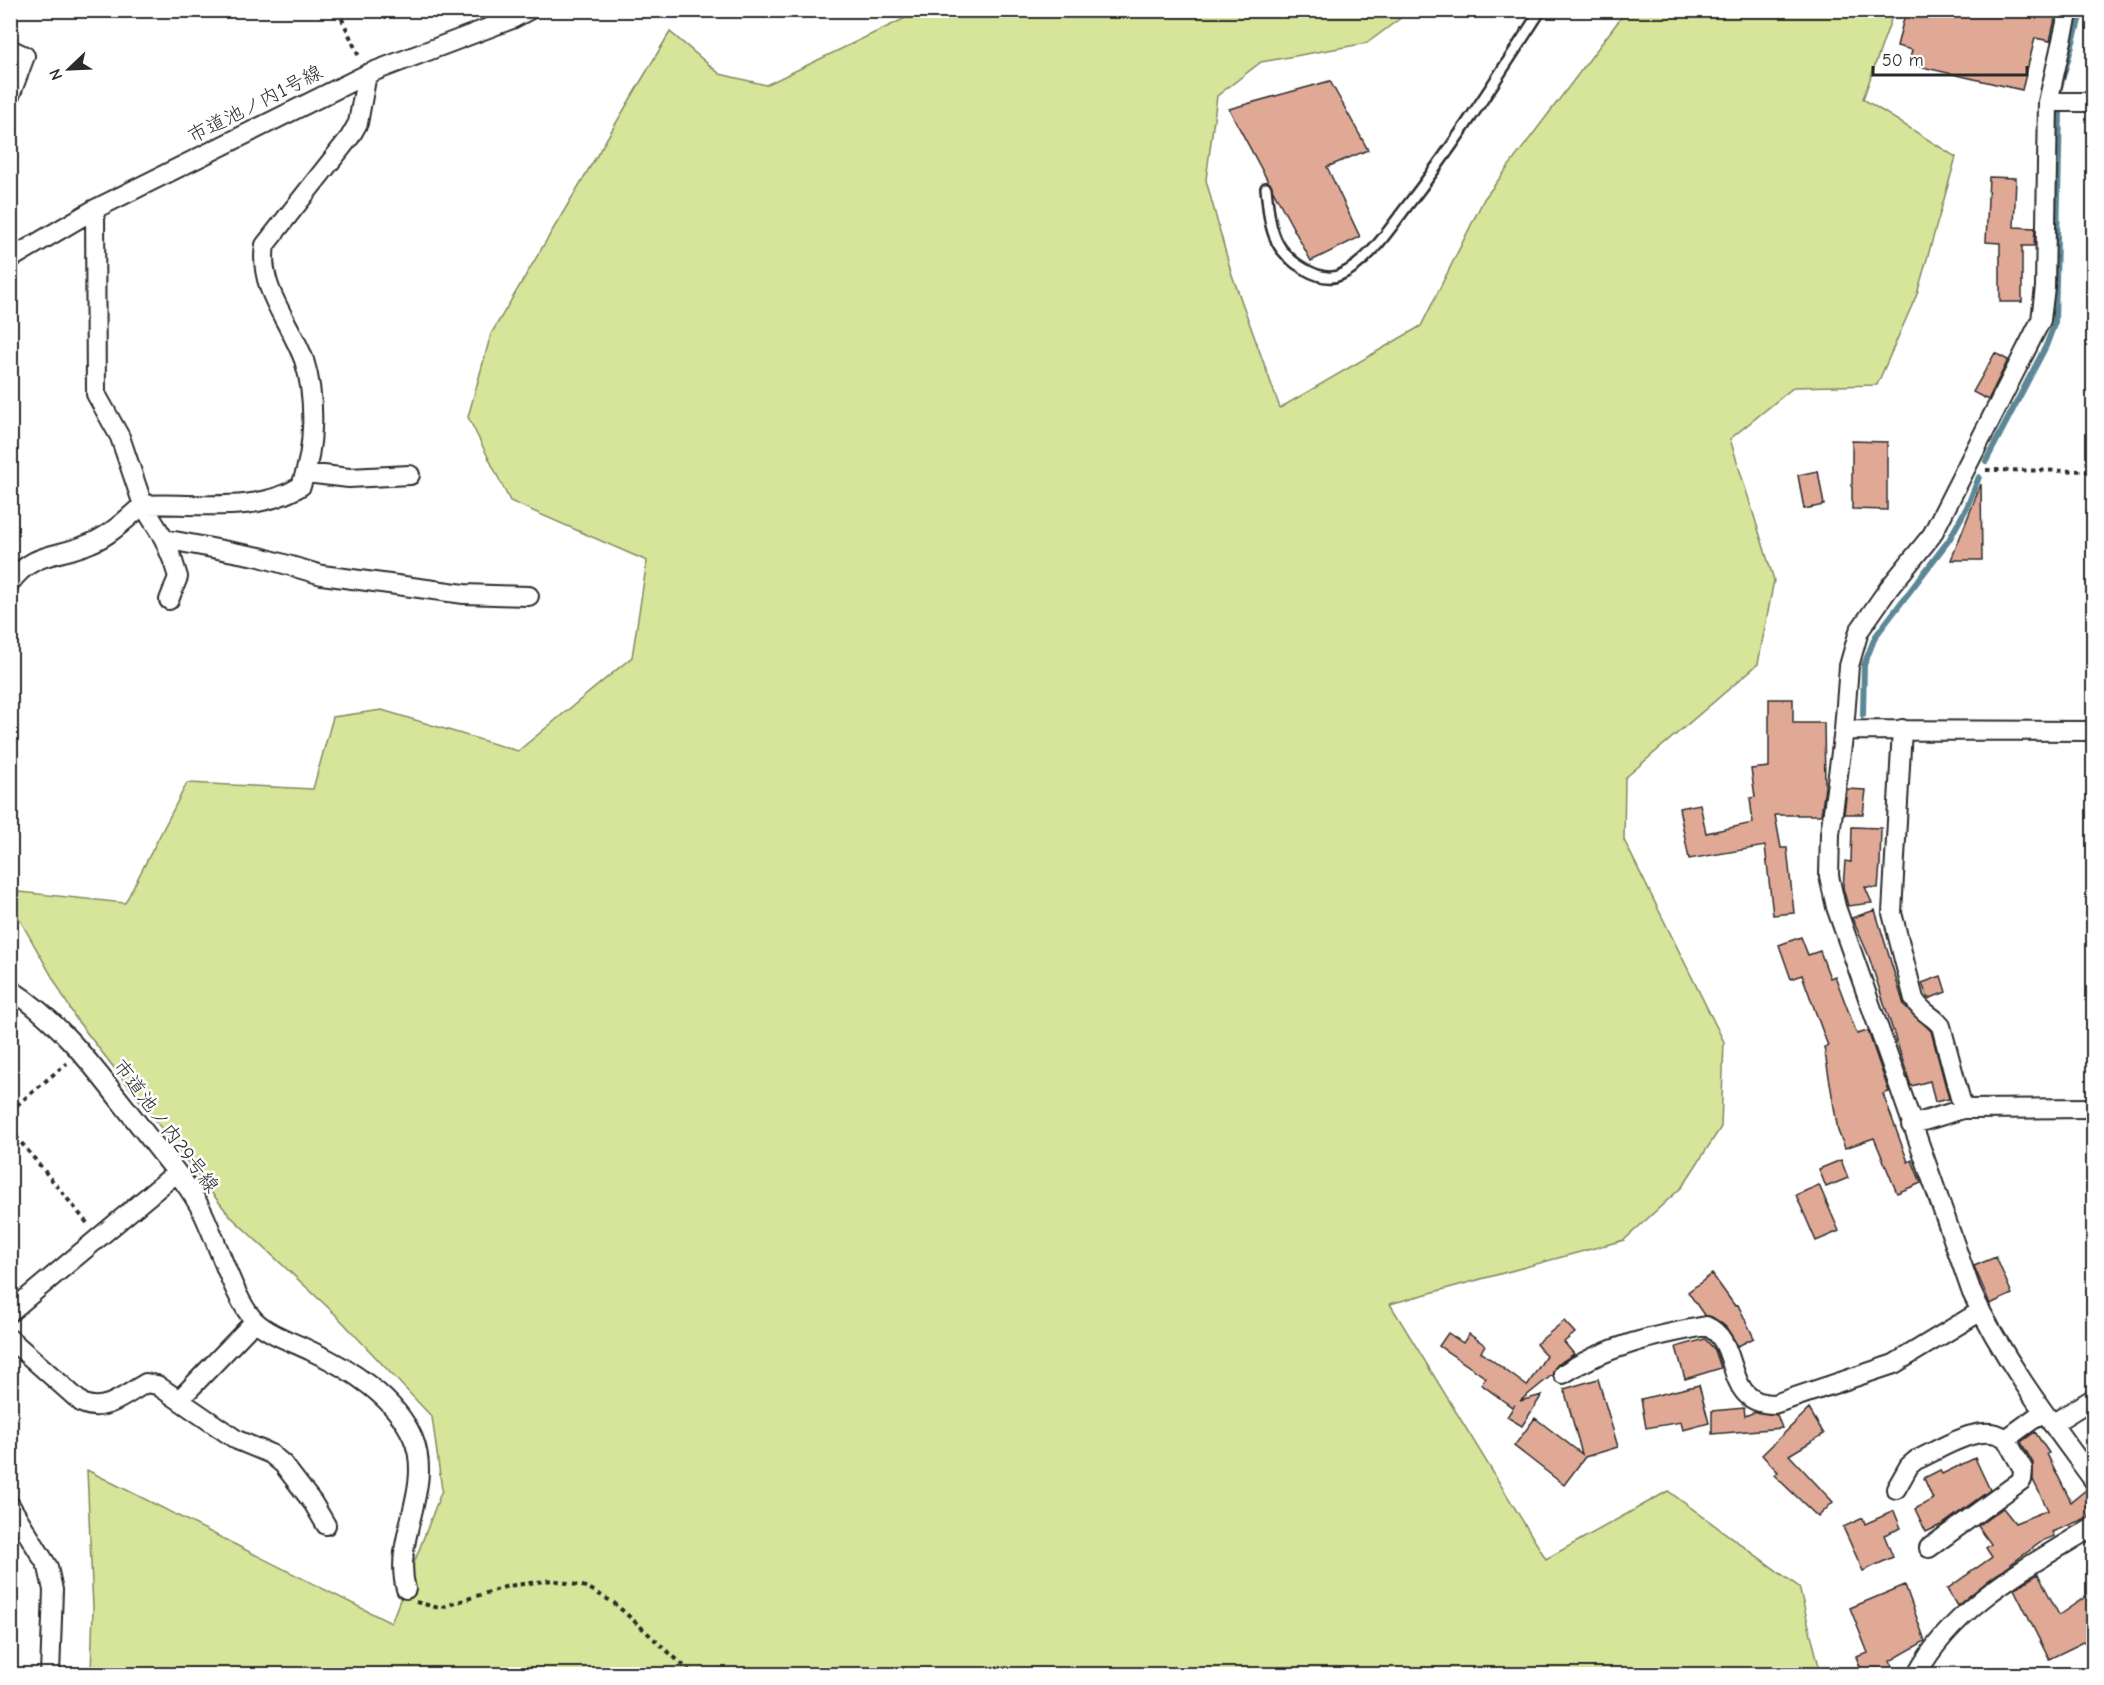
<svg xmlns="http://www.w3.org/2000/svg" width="2104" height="1685" viewBox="0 0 2104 1685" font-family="'Comic Neue','Klee One',sans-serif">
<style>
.green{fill:#d6e599;stroke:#808862;stroke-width:1.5}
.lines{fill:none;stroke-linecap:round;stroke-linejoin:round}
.stream{stroke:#5c8796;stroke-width:6}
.building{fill:#dfa995;stroke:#2b2b2b;stroke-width:1.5}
.service-casing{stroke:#2b2b2b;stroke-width:14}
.minor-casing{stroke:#2b2b2b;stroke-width:22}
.path{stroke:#2b2b2b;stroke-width:4;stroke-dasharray:4.5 4.5;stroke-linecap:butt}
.service{stroke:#fff;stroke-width:9}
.minor{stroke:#fff;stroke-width:18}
.labels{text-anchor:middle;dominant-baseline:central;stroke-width:5;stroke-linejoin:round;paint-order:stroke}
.street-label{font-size:20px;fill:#2b2b2b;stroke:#fff}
</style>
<rect width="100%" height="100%" fill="#fff"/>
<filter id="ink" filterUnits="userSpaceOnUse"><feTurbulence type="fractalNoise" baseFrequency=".0167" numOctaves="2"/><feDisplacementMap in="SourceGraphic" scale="12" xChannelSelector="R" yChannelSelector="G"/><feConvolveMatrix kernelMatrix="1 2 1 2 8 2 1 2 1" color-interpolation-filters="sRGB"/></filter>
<g filter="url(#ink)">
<!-- green -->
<path class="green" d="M920,11H1410L1367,43L1261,62L1217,96L1206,180L1231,272L1280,408L1421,326L1484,199L1626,11H1894L1863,99L1956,157L1917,294L1877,385L1794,387L1730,439L1774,580L1758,664L1625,778L1624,840L1724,1042L1721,1127L1682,1187L1624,1240L1390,1304L1546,1559L1668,1491L1799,1587L1821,1674H91L93,1608L87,1470L391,1623L442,1490L432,1417L334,1313L229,1215L76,1019L11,904L10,891L125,903L187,783L313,789L333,717L382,710L518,751L632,657L647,561L510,501L468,417L491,334L670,32L720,74L766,85Z"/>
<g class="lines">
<!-- stream -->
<path class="stream" d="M2059,91L2082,10
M1986,461L2046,346L2055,322L2060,111
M1863,715L1864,665L1875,637L1949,540L1967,507L1979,477"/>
</g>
<!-- building -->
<path class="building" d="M1906,10H2057L2050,41L2035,38L2022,90L1909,64L1912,50L1897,46Z
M1330,81L1368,150L1327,167L1360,237L1311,261L1229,109Z
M1989,177L2016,178L2014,227L2035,228L2034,246H2022V302H2000V243L1986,242Z
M1995,353L2008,360L1988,400L1973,392Z
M1852,441L1887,442V510L1852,509Z
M1818,471L1824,505L1804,509L1798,475Z
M1981,484L1982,560H1951Z
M1769,699H1793V723H1824L1825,787L1821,815H1775L1781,848H1787L1794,913L1773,915L1765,846L1689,859L1679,808L1700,804L1706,833L1753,823L1750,798L1755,797L1751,769L1769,767Z
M1847,789L1866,790L1863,814H1844Z
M1852,827L1881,828L1880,864L1878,888L1865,887L1872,903L1848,906L1843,888L1845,861L1851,862Z
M1875,910L1904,1005L1931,1031L1949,1099L1935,1102L1930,1081L1911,1086L1868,954L1852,918Z
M1801,937L1808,955L1820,951L1830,978L1835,976L1857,1034L1868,1031L1889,1092L1883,1094L1908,1162L1912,1160L1921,1183L1897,1193L1874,1138L1845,1148L1838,1131L1824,1047L1828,1046L1802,975L1791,979L1779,945Z
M1941,976L1946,992L1928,999L1922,983Z
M1841,1160L1848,1178L1826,1187L1819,1169Z
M1819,1185L1839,1231L1816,1241L1796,1195Z
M1996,1257L2012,1294L1990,1304L1974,1266Z
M1712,1274L1735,1306L1738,1305L1754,1338L1738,1346L1726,1327L1712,1317L1704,1315L1688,1292Z
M1564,1321L1575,1333L1564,1342L1574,1354L1557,1365L1552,1375L1520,1401L1542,1395L1522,1426L1507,1417L1514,1406L1512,1407L1481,1384L1486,1378L1439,1346L1448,1333L1463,1343L1469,1334L1485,1345L1481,1352L1527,1386L1546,1356L1536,1344Z
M1705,1339L1715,1350L1721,1368L1685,1379L1676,1347Z
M1598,1379L1618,1447L1585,1457L1564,1485L1514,1446L1535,1418L1582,1454L1564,1389Z
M1699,1385L1709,1423L1683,1430L1681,1422L1646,1428L1641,1399Z
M1744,1408L1745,1416L1755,1412L1777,1415L1782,1428L1712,1434V1411Z
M1809,1409L1824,1434L1789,1455L1833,1502L1818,1517L1774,1475L1778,1472L1762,1455Z
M2035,1432L2049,1453L2047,1454L2071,1502L2087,1489L2094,1492V1515L2052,1532L2054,1536L2044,1540L1989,1580L1957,1606L1947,1589L1992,1557L1986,1548L1991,1544L1978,1526L2003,1508L2015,1523L2048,1510L2033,1480V1463L2021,1442Z
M1975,1458L1990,1490L1943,1524L1926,1532L1915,1509L1933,1499L1924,1478L1940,1470L1942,1474Z
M1894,1511L1901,1528L1884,1535L1893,1557L1863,1571L1843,1527L1863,1518L1865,1524Z
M2038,1574L2059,1615L2094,1591V1637L2049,1659L2014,1589Z
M1905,1585L1925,1641L1890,1661L1895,1674H1863L1856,1657L1868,1653L1850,1608Z"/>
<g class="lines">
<defs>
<path id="service" d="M1266,188C1268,206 1269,226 1277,242C1286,261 1320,284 1340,275C1367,263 1387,233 1404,210C1454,146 1497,78 1541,10"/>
<path id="minor" d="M2069,10L2048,102L2045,287L2041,320L1932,535L1889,588L1859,631L1849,666L1844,730L1830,834L1829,876L1836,907L1972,1293C2004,1361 2050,1421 2094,1481
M10,49L25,56L10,96
M2048,102H2094
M95,209L96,394L120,437L143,505L164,539L173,561L178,577L169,600
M10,259L95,209L367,74L512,19L529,10
M306,473L349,478L410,475
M164,539L260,557L322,575L464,594L529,596
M10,583C33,551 57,558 91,543C111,535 126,519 143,505C194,502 255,515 301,486C315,449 316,398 304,360C290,321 258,289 265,245L350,137L358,123L367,74
M1902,729L1892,913L1914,999C1923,1015 1932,1014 1941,1026L1963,1109
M1844,730L2094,731
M10,989C65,1024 103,1080 143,1130C163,1156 187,1182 202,1211C216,1238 235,1302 255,1321C270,1335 293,1342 311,1351C349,1368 396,1398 413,1438C434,1487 392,1539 406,1589
M1911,1125L1963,1109L2094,1108
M10,1312L176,1173
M10,1339L82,1403C105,1414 126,1394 146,1383L157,1385L237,1440L271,1454L283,1464L313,1503L326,1525
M1563,1374C1606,1346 1657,1335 1706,1326C1743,1341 1721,1404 1774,1404L1894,1364L1981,1311
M179,1400L255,1321
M2052,1424L2094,1398
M1896,1489L1909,1466L1916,1460C1940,1450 1981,1420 2006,1439L2043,1412
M10,1505L48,1567L53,1590L50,1674
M1929,1548L2022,1480L2023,1469L2006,1439
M1917,1674C1955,1604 2028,1567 2094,1526"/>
</defs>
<!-- service casing -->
<use href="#service" class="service-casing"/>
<!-- minor casing -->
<use href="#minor" class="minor-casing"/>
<!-- path -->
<path class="path" d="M338,10L360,59
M1986,470L2094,471
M10,1111L67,1063
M10,1129L88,1224
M416,1602L439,1608L508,1586L552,1580L587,1587L614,1603L693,1674"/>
<!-- service -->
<use href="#service" class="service"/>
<!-- minor -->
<use href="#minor" class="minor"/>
</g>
</g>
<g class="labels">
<!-- street labels -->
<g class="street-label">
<text transform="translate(255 104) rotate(-27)">市道池ノ内1号線</text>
<text transform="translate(166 1126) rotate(53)">市道池ノ内29号線</text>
</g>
</g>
<!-- margin -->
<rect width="2104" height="1685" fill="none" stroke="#fff" stroke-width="36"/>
<rect x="18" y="18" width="2068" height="1649" fill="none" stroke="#2b2b2b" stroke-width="2" filter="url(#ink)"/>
<!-- north arrow -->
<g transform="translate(69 69) rotate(247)" stroke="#ffffff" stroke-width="4.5" paint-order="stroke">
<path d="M0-4.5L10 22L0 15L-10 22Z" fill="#2b2b2b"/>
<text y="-9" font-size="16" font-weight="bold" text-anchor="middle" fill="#2b2b2b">N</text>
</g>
<!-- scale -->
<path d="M1873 66v9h154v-9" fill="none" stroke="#2b2b2b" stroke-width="3"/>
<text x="1882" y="66" font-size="18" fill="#2b2b2b" stroke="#ffffff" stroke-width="4.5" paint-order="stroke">50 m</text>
</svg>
